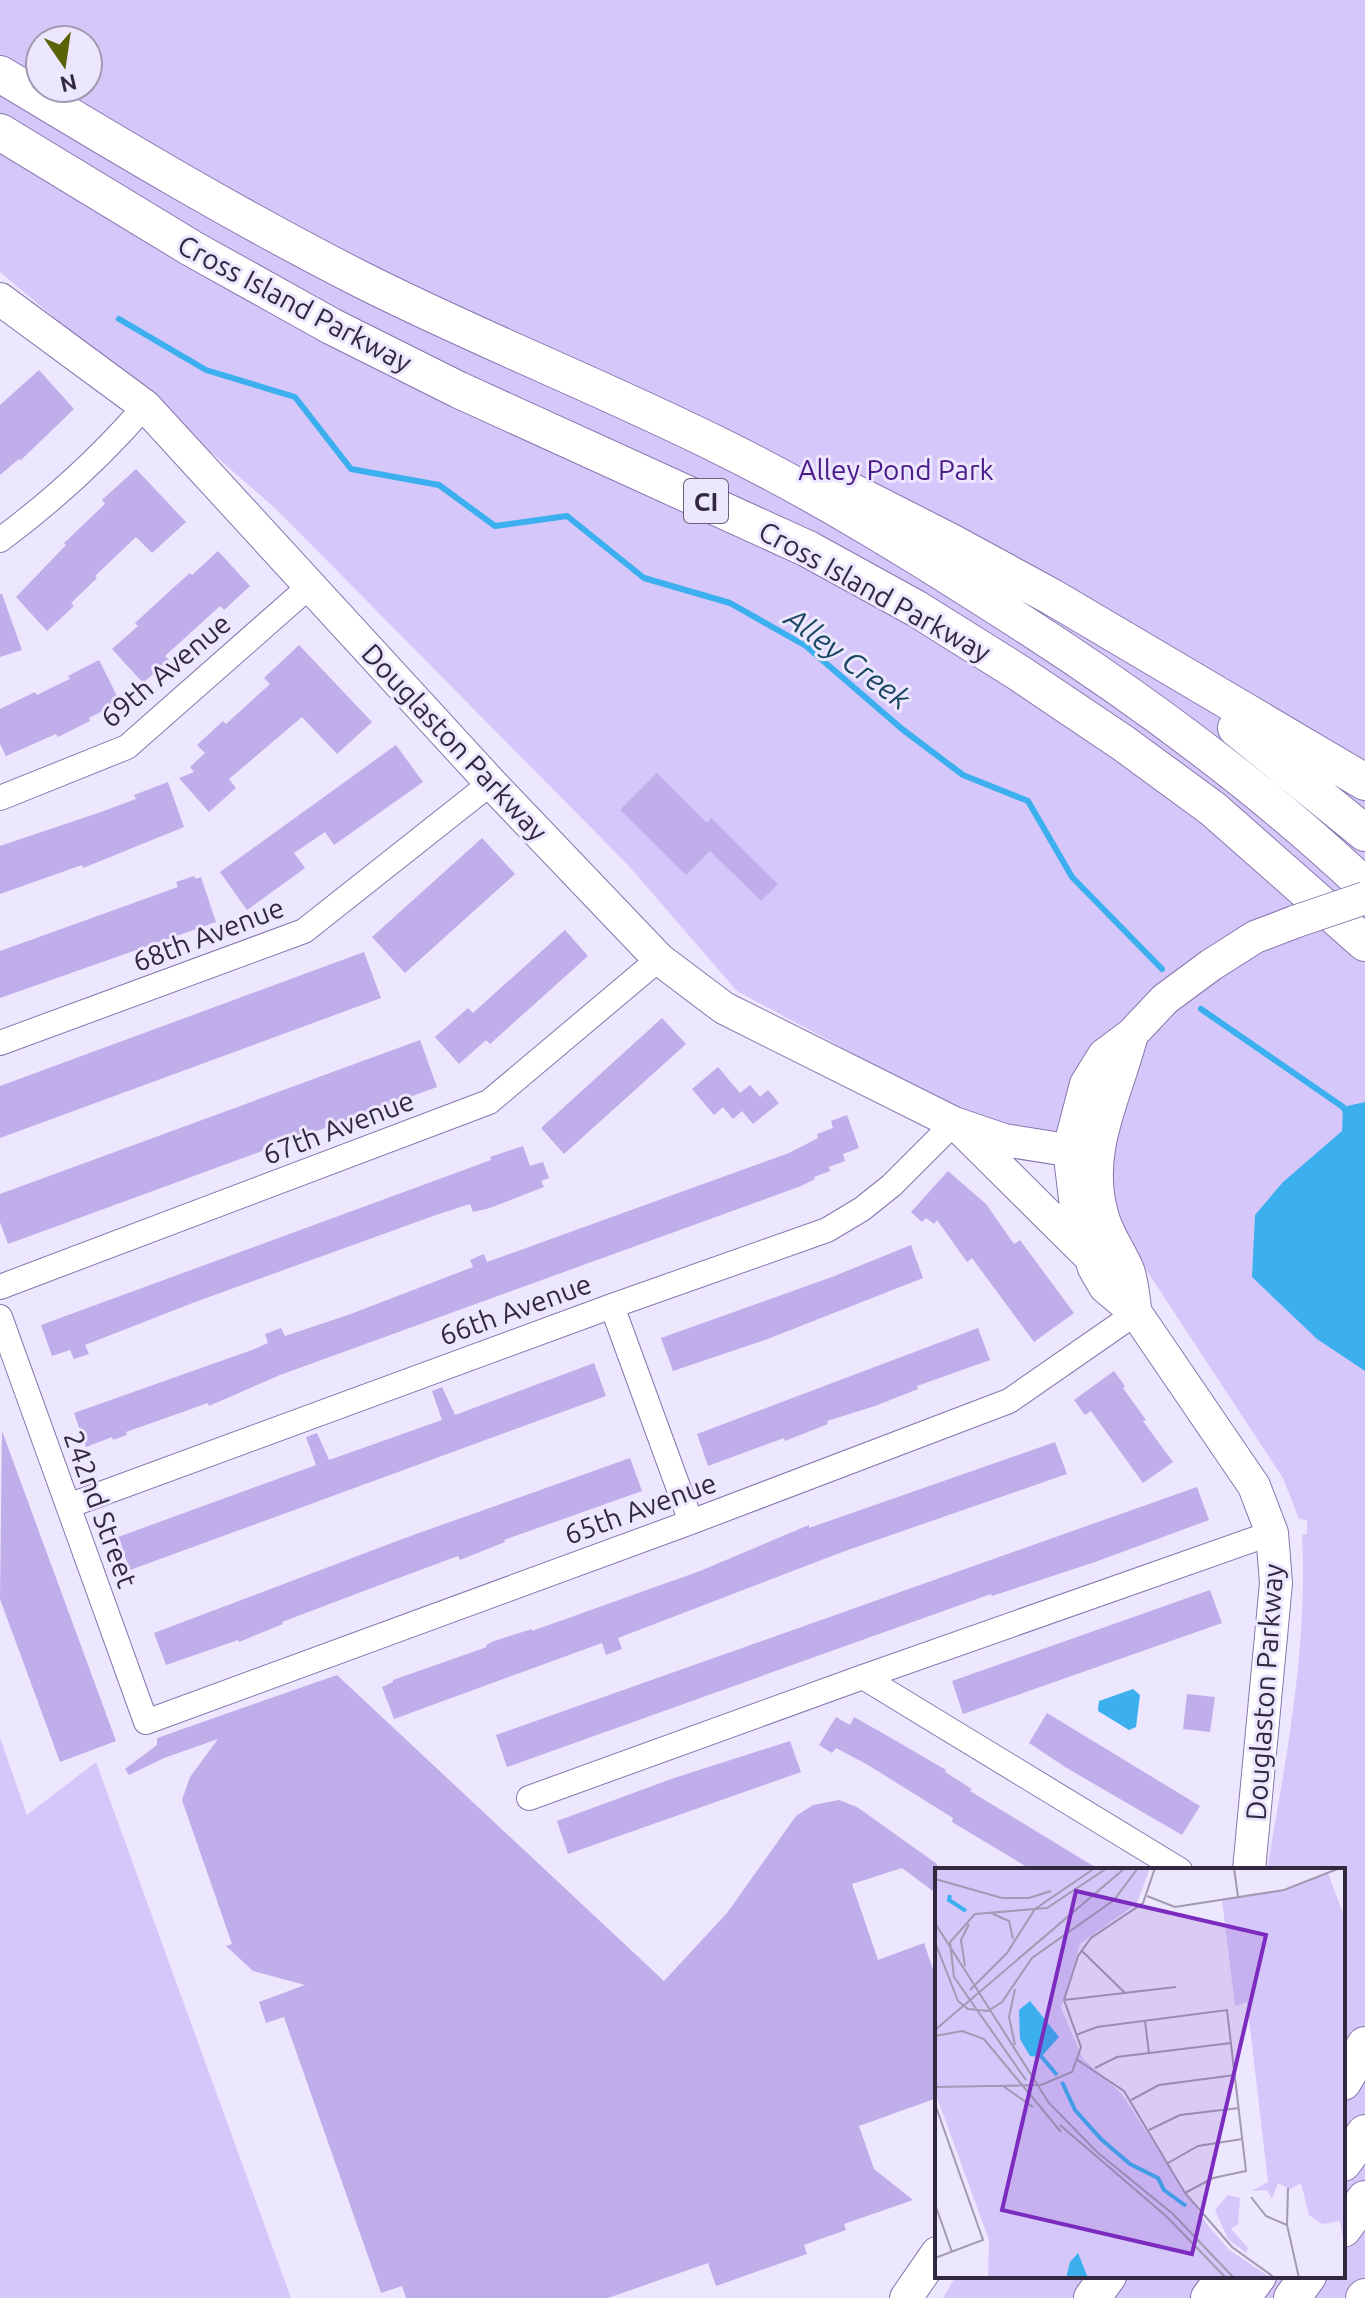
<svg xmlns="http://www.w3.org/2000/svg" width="1365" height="2298" viewBox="0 0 1365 2298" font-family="Ubuntu,sans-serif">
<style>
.green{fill:#d5c7fa;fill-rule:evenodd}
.water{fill:#3cafee}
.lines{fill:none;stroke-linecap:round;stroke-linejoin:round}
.stream{stroke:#3cafee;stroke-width:6}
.building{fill:#bfaee9}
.minor-casing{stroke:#8776ae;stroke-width:26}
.major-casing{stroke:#8776ae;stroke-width:34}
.highway-casing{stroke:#8776ae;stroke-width:38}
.minor{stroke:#fff;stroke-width:24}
.major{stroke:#fff;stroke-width:32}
.highway{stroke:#fff;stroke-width:36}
.major-bridge-casing{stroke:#8776ae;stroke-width:34;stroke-linecap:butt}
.major-bridge{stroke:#fff;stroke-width:32}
.labels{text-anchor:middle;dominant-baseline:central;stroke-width:6;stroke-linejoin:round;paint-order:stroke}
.shield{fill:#ece6fe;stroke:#686279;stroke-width:2}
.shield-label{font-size:26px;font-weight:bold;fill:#302940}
.street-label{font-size:28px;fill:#302940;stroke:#ece6fe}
.park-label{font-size:28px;fill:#4b1b88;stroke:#ece6fe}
.water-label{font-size:30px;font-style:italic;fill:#1a4762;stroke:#ece6fe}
.inset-river{fill:none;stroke:#3cafee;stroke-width:4}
.inset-road{fill:none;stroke:#a19ab2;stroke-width:2}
.view{fill:#7b2cbf;fill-opacity:0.15;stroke:#7b2cbf;stroke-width:4}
.inset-edge{fill:none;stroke:#302940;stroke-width:4}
</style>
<rect width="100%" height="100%" fill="#ece6fe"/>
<!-- green -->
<path class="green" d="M0,0H1365V2298H943L956,2276H1343V1870H1267C1286,1759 1308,1648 1302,1535L1307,1534V1520L1299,1519L1283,1478L1139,1259L1134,1246L1049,1159L737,991L628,865L276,509L137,387L0,272ZM40,40H88V88H40Z
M0,1738L27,1815L96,1762L291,2298H0Z"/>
<!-- water -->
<path class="water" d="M1365,1102V1371L1317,1339L1252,1277L1255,1215L1283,1182L1342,1131L1343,1107Z
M1133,1689L1140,1695L1136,1727L1129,1730L1098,1711L1099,1701Z"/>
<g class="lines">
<!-- stream -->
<path class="stream" d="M119,319L206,370L295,397L351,469L439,485L495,526L567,516L644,578L730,603L806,646L902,729L963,775L1028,801L1072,877L1162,969
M1201,1009L1343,1107L1347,1113"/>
</g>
<!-- building -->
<path class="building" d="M39,370L74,409L21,460L19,459L0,475V405Z
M136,469L186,522L152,553L136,537L95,576L97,578L71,603L74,606L47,631L16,597L66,545L64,543L105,504L102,500Z
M218,551L250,586L224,610L220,606L165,656L169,660L143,683L112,649L138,626L135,623L173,588L190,573L192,575Z
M0,594H2L22,650L0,657Z
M299,645L372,722L337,754L302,717L229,779L236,788L209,812L179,778L194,772L190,767L205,753L197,745L223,721L226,724L270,684L264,678Z
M99,660L120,702L89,718L90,721L58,737L56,734L6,756L0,744V709L35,692L37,695L53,687L70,679L68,676Z
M396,745L423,782L334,845L325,832L294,853L305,868L247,910L220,872Z
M657,773L707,823L711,818L778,884L761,901L710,851L686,875L620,810Z
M168,782L184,827L83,868L82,865L0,894V846L101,812L136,799L134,795Z
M482,838L515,874L405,973L372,937Z
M194,876L196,879L201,877L216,922L0,998V951L178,887L176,882Z
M565,930L588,956L490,1044L486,1040L459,1064L435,1037L468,1008L473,1013Z
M364,952L381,998L0,1138V1086Z
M662,1018L686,1044L564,1154L541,1128Z
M420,1040L437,1087L8,1244L0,1222V1194Z
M718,1067L740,1093L750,1085L760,1097L768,1090L779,1103L753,1124L742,1111L733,1119L723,1107L714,1115L692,1089Z
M847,1115L859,1148L843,1154L845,1161L829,1167L830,1171L814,1177L815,1179L801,1186L280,1375L209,1406L208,1403L126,1432L127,1435L113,1440L112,1437L86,1447L74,1413L252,1350L268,1343L265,1334L281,1328L285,1336L348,1315L473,1267L470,1260L484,1254L487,1262L789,1153L818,1138L817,1134L833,1128L831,1121Z
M523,1146L530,1166L543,1162L549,1178L541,1181L544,1187L490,1208L473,1212L470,1204L436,1215L195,1302L85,1345L89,1354L74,1359L70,1350L52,1356L41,1325L491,1160L490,1157Z
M948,1171L986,1204L1014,1244L1020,1240L1074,1313L1034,1342L972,1258L967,1262L937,1220L934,1224L926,1218L922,1222L911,1212Z
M911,1245L923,1278L765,1340L673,1371L661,1338L832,1277Z
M978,1328L990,1360L917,1386L918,1389L875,1406L827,1421L828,1424L785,1441L784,1438L708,1466L697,1434Z
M594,1363L606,1396L130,1570L118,1537L316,1465L306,1437L317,1433L329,1460L442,1420L432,1391L442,1387L455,1415Z
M1114,1371L1125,1386L1123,1388L1146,1420L1143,1421L1173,1462L1143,1483L1091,1411L1085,1415L1074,1400Z
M2,1431L116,1741L60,1762L0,1599Z
M1055,1442L1067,1474L845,1551L618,1638L622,1649L606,1655L602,1643L394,1719L382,1687L393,1682V1680L487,1647L486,1645L494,1641L532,1629V1631L700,1571L809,1525V1528Z
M630,1458L642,1491L504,1540L505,1542L460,1560L458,1556L369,1589L282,1622L283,1624L239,1642L238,1640L166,1665L154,1633L405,1538Z
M1197,1487L1209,1520L1095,1562L992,1596L991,1594L507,1767L496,1735Z
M1210,1590L1222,1623L963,1714L952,1681Z
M337,1675L664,1981L727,1913L796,1816L813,1805L839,1800L857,1807L937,1864V1894L902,1868L852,1884L878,1960L924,1943L937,1981V2098L859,2126L874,2169L913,2200L844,2224L846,2230L804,2245L807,2254L716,2286L708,2263L608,2298H406L402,2286L381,2293L284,2017L266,2023L259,2002L305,1985L253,1971L226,1946L232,1944L182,1800L190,1777L218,1739L164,1758L129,1775L125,1769L157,1745V1738Z
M1187,1694L1215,1697L1210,1732L1183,1729Z
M1047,1713L1200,1806L1182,1835L1065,1767L1029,1743Z
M836,1717L850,1725L854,1717L886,1735L946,1770L945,1772L972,1789L970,1791L1100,1870H1032L952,1822L953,1818L868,1765L836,1748L832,1753L819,1745Z
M790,1741L801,1772L568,1854L557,1821L674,1778Z"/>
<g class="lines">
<defs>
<path id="minor" d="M0,540C54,500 101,457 145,406
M0,798L127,747L311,585
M0,1043L304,931L491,783
M0,1287L489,1102L659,959
M612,1306L691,1522
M0,1317L146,1722L691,1522L1009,1401L1136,1313
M68,1506L612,1306L827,1230L862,1209L892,1185L954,1123
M863,1677L1180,1870
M529,1798L863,1677L1272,1533"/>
<path id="major" d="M0,299L145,406L491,783L659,959L724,1008L954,1123L1004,1140L1098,1155
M1132,1034C1117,1095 1084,1149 1102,1214C1107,1235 1120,1251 1128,1270C1133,1283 1133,1299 1136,1313
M960,1128L1086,1253
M1249,1870L1276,1583L1272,1533L1254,1486L1136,1313L1105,1287L1094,1268L1077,1215L1069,1149L1086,1084L1104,1055L1132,1034L1165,999L1211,965L1255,937L1297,921
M906,2298L937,2253"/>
<path id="highway" d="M0,74C119,146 238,217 362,280C479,339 601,387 718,445C816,493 910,551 1002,610C1131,692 1254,781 1365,886
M0,132L191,248L331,326L459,390L808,549L917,609L1019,673L1123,743L1213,809L1365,943
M837,484L951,542L1052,597L1365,782
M1236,728L1365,833
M1343,2082L1365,2045
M1343,2163L1365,2133
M1343,2229L1365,2199
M1092,2298L1108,2276
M1209,2298L1225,2276
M1242,2298L1258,2276
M1292,2298L1308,2276
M1364,2298L1365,2297"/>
</defs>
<!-- minor casing -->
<use href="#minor" class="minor-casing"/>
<!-- major casing -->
<use href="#major" class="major-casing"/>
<!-- highway casing -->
<use href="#highway" class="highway-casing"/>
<!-- minor -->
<use href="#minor" class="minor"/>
<!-- major -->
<use href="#major" class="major"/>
<!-- highway -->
<use href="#highway" class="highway"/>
<defs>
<path id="major-bridge" d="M1297,921L1365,898"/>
</defs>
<!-- major-bridge casing -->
<use href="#major-bridge" class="major-bridge-casing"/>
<!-- major-bridge -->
<use href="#major-bridge" class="major-bridge"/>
</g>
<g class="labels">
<!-- shield labels -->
<rect class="shield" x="684" y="479" width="44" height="44" rx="6"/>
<g class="shield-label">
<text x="706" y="501">CI</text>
</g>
<!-- street labels -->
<g class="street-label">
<text transform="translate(295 303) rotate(28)">Cross Island Parkway</text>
<text transform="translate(875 591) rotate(29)">Cross Island Parkway</text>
<text transform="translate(165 670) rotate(-40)">69th Avenue</text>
<text transform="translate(455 742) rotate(47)">Douglaston Parkway</text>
<text transform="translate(208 934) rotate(-21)">68th Avenue</text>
<text transform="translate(338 1127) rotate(-21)">67th Avenue</text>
<text transform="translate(515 1309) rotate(-20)">66th Avenue</text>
<text transform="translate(640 1508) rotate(-20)">65th Avenue</text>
<text transform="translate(101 1509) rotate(70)">242nd Street</text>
<text transform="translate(1264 1692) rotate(-86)">Douglaston Parkway</text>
</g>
<!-- park labels -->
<g class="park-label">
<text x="896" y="469">Alley Pond Park</text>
</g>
<!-- water labels -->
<g class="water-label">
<text transform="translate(848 658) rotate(37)">Alley Creek</text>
</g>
</g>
<!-- overview -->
<g transform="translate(935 1868)">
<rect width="410" height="410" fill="#ece6fe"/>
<path d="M0,0H215L202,35L145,76L126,140L148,191L186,225L271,355L293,381L336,410H53L54,372L0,224ZM393,5L410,51V383L405,353L387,356L374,347L366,315L355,321L343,315L337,331L332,322L317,323L333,314L312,134L300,138L287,32L352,22ZM293,327L305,330L303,356L296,361L313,380L311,385L293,371L280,342Z" fill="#d5c7fa"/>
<path d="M95,133L124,169L106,189L95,188L85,171L84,142ZM143,385L153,410H131L135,394Z" fill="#3cafee"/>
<path class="inset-river" d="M15,27L14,32L31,43M105,187L122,207M127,214L140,242L166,271L195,296L223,310L229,322L251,338"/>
<path class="inset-road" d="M299,0L303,29M0,11L67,30H94L116,23M212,28L240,39L349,22L405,0M58,46L74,53L78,71M0,55L114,235L162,284L238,346L299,410M0,74L23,133L33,141L53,143L67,134L97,90L179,32L203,0M146,82L190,125M30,98L26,72L34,56M80,121L74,149L80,177M35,122L72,85L100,41L160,0M129,132L241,119M210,153L214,185M0,162L190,0M141,167L162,159L292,142L311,303L278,310L250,325M0,168L27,163L49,171L126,264M141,191L189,223L250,325L297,379L340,410M160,200L182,189L296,175M91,212L19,109L15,74L40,46L112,40L172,0M68,218L98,239M0,219L106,217L137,204L146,179L129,132L143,88L156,70L208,35L220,0M196,232L224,217L300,207M0,236L48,372L0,390M125,257L232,349L291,410M214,262L245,247L304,240M233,295L263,278L307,271M353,320L352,357L364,410M316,329L331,348L352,357M0,336L17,384"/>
<path class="view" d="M141,23L331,67L257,386L67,342Z"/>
<rect width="410" height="410" class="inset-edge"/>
</g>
<!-- north arrow -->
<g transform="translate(64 64) rotate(167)"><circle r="38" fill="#ece6fe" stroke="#a19ab2" stroke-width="2"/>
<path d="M0-6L14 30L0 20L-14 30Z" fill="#576304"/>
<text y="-12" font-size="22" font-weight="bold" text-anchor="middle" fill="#302940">N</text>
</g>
</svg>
